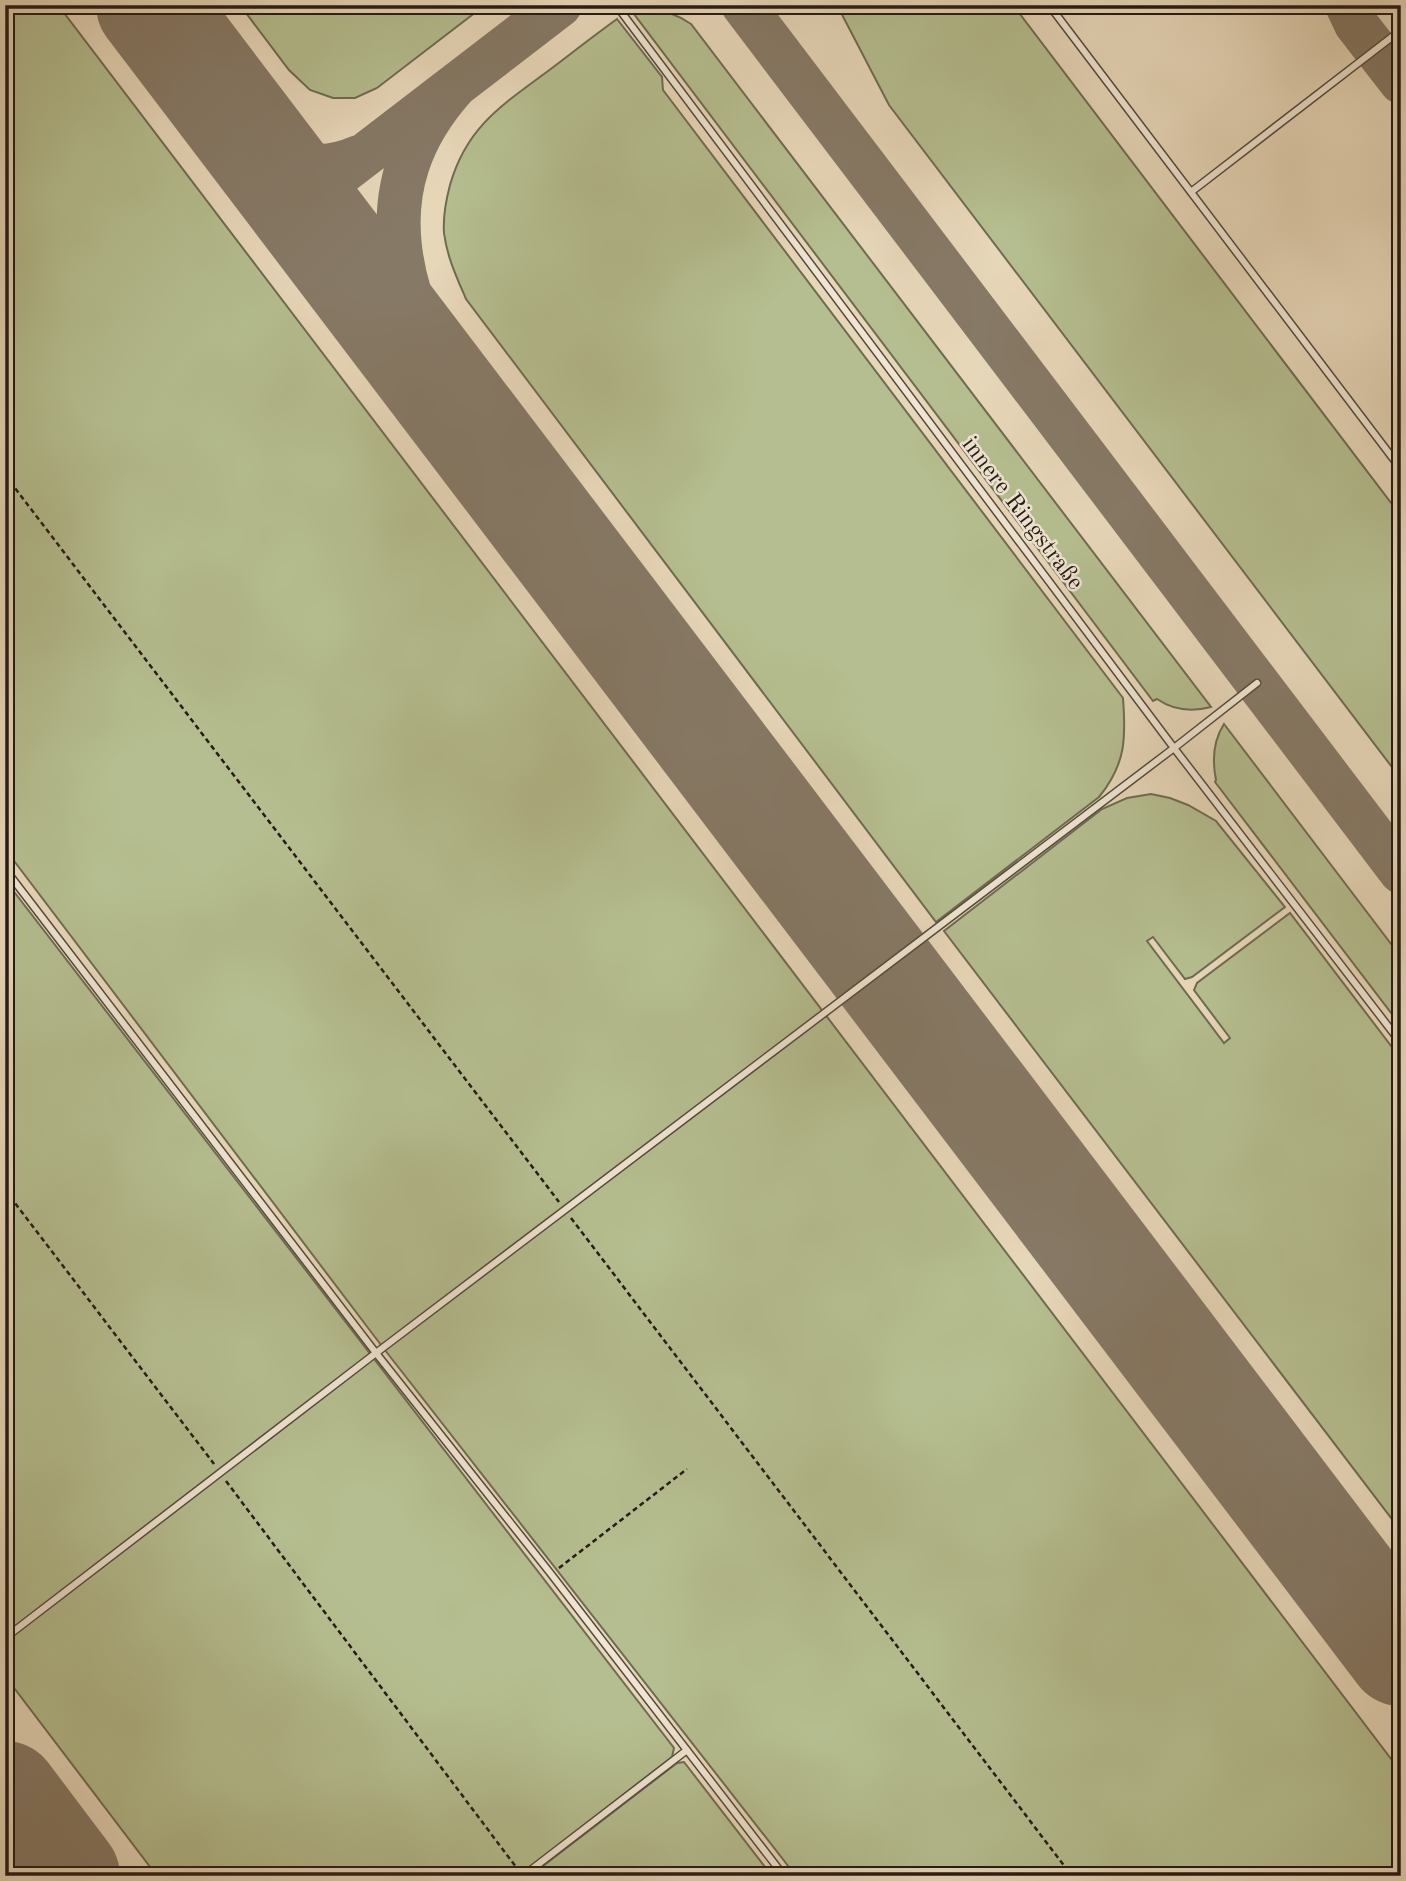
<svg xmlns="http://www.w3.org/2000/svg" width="1406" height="1881" viewBox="0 0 1406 1881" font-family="'Old Standard TT',serif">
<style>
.green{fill:#b5be90;stroke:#6d6c52;stroke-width:2}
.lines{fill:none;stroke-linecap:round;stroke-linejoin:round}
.taxiway{stroke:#867966;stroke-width:44}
.runway{stroke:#867966;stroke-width:108}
.service-casing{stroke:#564a3c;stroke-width:9}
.path{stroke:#251b13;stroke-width:2.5;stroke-dasharray:5 3.5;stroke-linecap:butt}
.service{stroke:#efe5d2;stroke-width:6}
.labels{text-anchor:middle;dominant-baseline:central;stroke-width:5;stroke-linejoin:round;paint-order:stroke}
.street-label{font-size:24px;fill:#251b13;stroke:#efe5d2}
</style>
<rect width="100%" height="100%" fill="#e7d7b9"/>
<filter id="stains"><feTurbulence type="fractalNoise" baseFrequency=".00286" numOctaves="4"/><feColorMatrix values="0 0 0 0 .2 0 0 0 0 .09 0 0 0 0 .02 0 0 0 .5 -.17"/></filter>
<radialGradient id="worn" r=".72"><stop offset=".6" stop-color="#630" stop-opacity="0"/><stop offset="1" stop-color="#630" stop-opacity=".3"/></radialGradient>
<!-- green -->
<path class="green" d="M5,5H58L1401,1772V1876H796L381,1345L5,849Z
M240,5H485L377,88L355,98H333L310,90L289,70Z
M837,5H1013L1401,516V779L889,105Z
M646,11C663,10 677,14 691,24L1211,707C1192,712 1173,710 1157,699L1153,701L634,14Z
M617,19L662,77L663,90L1123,698C1126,738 1126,764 1099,797L936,922L466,299C457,278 447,257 444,233C443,218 446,200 450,185C466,129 499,107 544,74C568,56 592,37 617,19Z
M1224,724L1401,957V1026L1215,782L1216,780C1212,760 1213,741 1224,724Z
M1151,794L1170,798L1188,805L1216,821L1285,907L1192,977L1185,979L1153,937L1147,941L1224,1043L1230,1038L1194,990L1197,983L1290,913L1401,1059V1531L944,931L1102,809L1127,798Z
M5,880L674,1748L672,1757L519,1876H157L5,1676Z
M684,1762L772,1876H530L677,1763Z"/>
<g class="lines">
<!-- taxiway -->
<path class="taxiway" d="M743,5L1401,872
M1347,5L1356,24L1401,82
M456,85C358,193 403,300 461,414
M250,136C283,165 318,175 359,157
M301,204L560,5
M1386,1633L1401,1646"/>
<!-- runway -->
<path class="runway" d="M150,5L1401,1652
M5,1795L66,1876"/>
<defs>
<path id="service" d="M616,5L1174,748L1401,1043
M1049,5L1401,469
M1191,192L1401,30
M5,869L376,1353L551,1574L784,1876
M5,1638L376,1353L1174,748L1257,683
M523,1876L687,1750"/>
</defs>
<!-- service casing -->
<use href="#service" class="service-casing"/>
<!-- path -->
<path class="path" d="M5,475L559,1202
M5,1190L214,1464
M571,1218L1072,1876
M226,1481L516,1867
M559,1568L687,1469"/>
<!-- service -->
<use href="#service" class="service"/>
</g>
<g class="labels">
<!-- street labels -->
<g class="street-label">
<text transform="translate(1022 514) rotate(53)">innere Ringstraße</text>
</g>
</g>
<!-- margin -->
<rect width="1406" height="1881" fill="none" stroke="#e7d7b9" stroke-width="28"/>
<rect x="7" y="7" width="1392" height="1867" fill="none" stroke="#251b13" stroke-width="3.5"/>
<rect x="14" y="14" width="1378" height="1853" fill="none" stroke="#251b13" stroke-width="2"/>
<rect width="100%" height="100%" filter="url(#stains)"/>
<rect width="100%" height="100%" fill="url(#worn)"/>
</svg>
